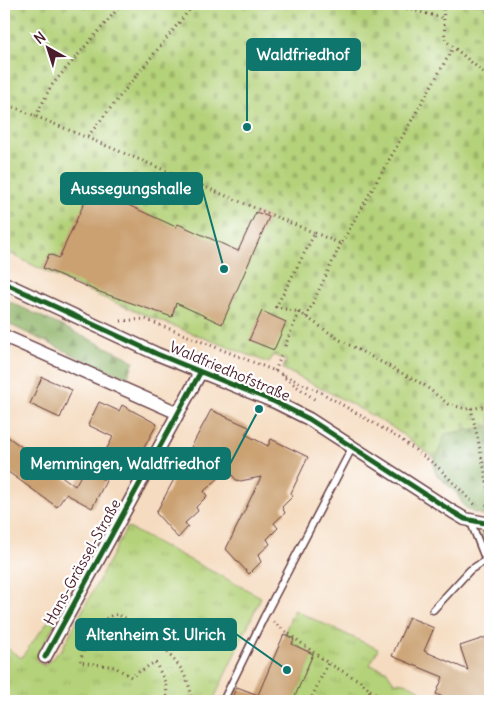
<svg xmlns="http://www.w3.org/2000/svg" width="494" height="705" viewBox="0 0 494 705" font-family="Delius,sans-serif">
<style>
.grass{fill:url(#grass-tufts);stroke:#7f7852}
.forest{fill:url(#forest-firs);stroke:#6c6a4a}
.cemetery{fill:url(#cemetery-stones);stroke:#7f7852}
.building{fill:#cba172}
.lines{fill:none;stroke-linecap:round;stroke-linejoin:round}
.lane-casing{stroke:#643b41;stroke-width:9}
.street-casing{stroke:#643b41;stroke-width:15}
.path{stroke:#643b41;stroke-width:3;stroke-dasharray:1 4;stroke-linecap:butt}
.lane{stroke:#fff;stroke-width:6}
.street{stroke:#fff;stroke-width:12}
.cycleway-casing{stroke:#fff;stroke-width:8}
.cycleway{stroke:#1b5e20;stroke-width:5}
.labels{text-anchor:middle;dominant-baseline:central;stroke-width:4.5;stroke-linejoin:round;paint-order:stroke}
.street-label{font-size:15px;fill:#4a1f2b;stroke:#fff}
.leader{fill:none;stroke:#0f766e;stroke-width:2}
.callout-dot{fill:#0f766e;stroke:#fff;stroke-width:2}
.callout{fill:#0f766e;stroke:#0f766e;stroke-width:2}
.callout-label{font-size:16px;text-anchor:middle;font-weight:bold;fill:#fff}
</style>
<defs>
<pattern id="grass-tufts" width="24" height="20" patternUnits="userSpaceOnUse" patternTransform="scale(1.25)"><rect width="24" height="20" fill="#b4d279"/><path d="M3 7l-1-3M5 7V3M7 7l1-3M15 17l-1-3M17 17v-4M19 17l1-3" fill="none" stroke="#9cb469"/></pattern>
<pattern id="forest-firs" width="22" height="20" patternUnits="userSpaceOnUse" patternTransform="scale(1.25)"><rect width="22" height="20" fill="#8fb469"/><path d="M5 1l3.5 6h-7zM16 11l3.5 6h-7z" fill="#779257"/></pattern>
<pattern id="cemetery-stones" width="16" height="16" patternUnits="userSpaceOnUse" patternTransform="scale(1.25)"><rect width="16" height="16" fill="#b4d279"/><path d="M2 7V4a2 2 0 0 1 4 0v3zM10 15v-3a2 2 0 0 1 4 0v3z" fill="#9cb469"/></pattern>
</defs>
<rect width="100%" height="100%" fill="#fff"/>
<filter id="ink" filterUnits="userSpaceOnUse"><feTurbulence type="fractalNoise" baseFrequency=".02" numOctaves="2"/><feDisplacementMap in="SourceGraphic" scale="10" xChannelSelector="R" yChannelSelector="G"/><feConvolveMatrix kernelMatrix="1 2 1 2 8 2 1 2 1" color-interpolation-filters="sRGB"/></filter>
<filter id="wash" filterUnits="userSpaceOnUse"><feTurbulence type="fractalNoise" baseFrequency=".0096" numOctaves="4" result="noise"/><feDisplacementMap in="SourceGraphic" scale="20" xChannelSelector="R" yChannelSelector="G"/><feGaussianBlur stdDeviation="1.12" result="paint"/><feColorMatrix in="noise" values="0 0 0 0 0 0 0 0 0 0 0 0 0 0 0 0 0 1.4 0 .05"/><feComposite in="paint" operator="in"/></filter>
<g filter="url(#wash)">
<rect width="100%" height="100%" fill="#f5dbbf"/>
<!-- grass -->
<path class="grass" d="M127,527L261,597L213,701H204L191,696L188,701H4V646L21,658L52,616L56,621L36,660L44,666L62,649Z
M294,610L378,649L370,665L386,670L394,682C408,682 421,687 427,701H293L313,654L292,644L294,639L284,634Z"/>
<!-- forest -->
<path class="forest" d="M4,299L125,356L134,362L128,376L108,371L4,322Z
M490,426V517L472,512L464,506L457,494L436,474L433,464L445,434Z
M484,530L490,531V557L481,534Z"/>
<!-- cemetery -->
<path class="cemetery" d="M4,4H490V426L445,434L436,459L392,427L346,401L283,369L286,360L273,355L269,363C180,328 88,296 4,250Z"/>
<g id="blocks">
<!-- building -->
<path class="building" d="M91,188L176,227L178,224L238,251L256,212L269,217L222,324L176,303L172,317L97,291L43,268L49,254L59,258Z
M262,311L286,322L274,350L249,340Z
M42,377L72,390L60,418L30,404Z
M99,402L119,411L122,405L157,424L133,468L105,452L113,437L88,425Z
M211,410L249,427L245,434L268,446L271,439L308,457L291,493L293,496L282,507L285,513L274,523L278,528L267,539L270,544L258,555L261,562L249,574L226,549L261,477L240,481L236,480L228,470L204,491L207,496L196,507L198,511L185,523L188,527L178,538L156,513Z
M4,434L75,486L84,470L106,481L92,508L66,494L57,507L4,469Z
M409,617L434,628L424,651L468,670L460,646L490,636V701H453L436,694L443,677L392,656Z
M284,634L294,639L292,644L313,654L293,701H230L237,687L258,695Z"/>
</g>
</g>
<g filter="url(#ink)">
<use href="#blocks" fill-opacity="0" stroke="#643b41" stroke-width="1"/>
<g class="lines">
<defs>
<path id="lane" d="M470,520L490,571
M433,610L470,570L486,560
M223,701L264,617L353,446"/>
<path id="street" d="M4,283L157,354L275,402L309,419L453,512L465,519L490,524
M4,336L178,413
M45,657L200,373"/>
</defs>
<!-- lane casing -->
<use href="#lane" class="lane-casing"/>
<!-- street casing -->
<use href="#street" class="street-casing"/>
<!-- path -->
<path class="path" d="M398,4L404,8L444,18
M443,4L445,40L490,78
M4,103L315,233L276,307L299,312L285,346
M36,116L51,86L122,4
M88,136L194,4
M315,233L341,244L453,48
M299,312L340,340L424,385L448,404L466,409L490,406
M306,317L341,244
M121,321L145,319L275,371L322,393L399,438L437,466L477,507
M275,371L282,354
M281,375L317,401
M471,408L490,495
M488,510L486,506L490,500
M273,622L328,663L360,681L370,690L366,701
M370,690L389,701
M166,701C169,685 162,676 155,662L131,677L115,667L80,662C83,649 101,614 116,615C130,615 173,656 181,669C187,679 191,689 192,701
M310,701L328,663"/>
<!-- lane -->
<use href="#lane" class="lane"/>
<!-- street -->
<use href="#street" class="street"/>
<defs>
<path id="cycleway" d="M4,283L157,354L275,402L309,419L453,512L465,519L490,524
M45,657L200,373"/>
</defs>
<!-- cycleway casing -->
<use href="#cycleway" class="cycleway-casing"/>
<!-- cycleway -->
<use href="#cycleway" class="cycleway"/>
</g>
</g>
<g class="labels">
<!-- street labels -->
<g class="street-label">
<text transform="translate(230 371) rotate(23)">Waldfriedhofstraße</text>
<text transform="translate(82 562) rotate(-61)">Hans-Grässel-Straße</text>
</g>
</g>
<!-- callouts -->
<path class="leader" d="M247 127L247 55M224 269L202 188M259 409L230 464M287 670L236 634"/>
<g class="callout-dot">
<circle cx="247" cy="127" r="5"/>
<circle cx="224" cy="269" r="5"/>
<circle cx="259" cy="409" r="5"/>
<circle cx="287" cy="670" r="5"/>
</g>
<g class="callout">
<rect x="247" y="39" width="113" height="31" rx="5"/>
<rect x="61" y="173" width="141" height="31" rx="5"/>
<rect x="21" y="448" width="209" height="31" rx="5"/>
<rect x="76" y="619" width="160" height="31" rx="5"/>
</g>
<g class="callout-label">
<text x="303" y="60">Waldfriedhof</text>
<text x="131" y="194">Aussegungshalle</text>
<text x="125" y="469">Memmingen, Waldfriedhof</text>
<text x="156" y="640">Altenheim St. Ulrich</text>
</g>
<!-- margin -->
<rect width="494" height="705" fill="none" stroke="#fff" stroke-width="20"/>
<!-- north arrow -->
<g transform="translate(48 48) rotate(321)" stroke="#ffffff" stroke-width="4" paint-order="stroke">
<path d="M0-4L9 19L0 12L-9 19Z" fill="#4a1f2b"/>
<text y="-8" font-size="14" font-weight="bold" text-anchor="middle" fill="#4a1f2b">N</text>
</g>
</svg>
